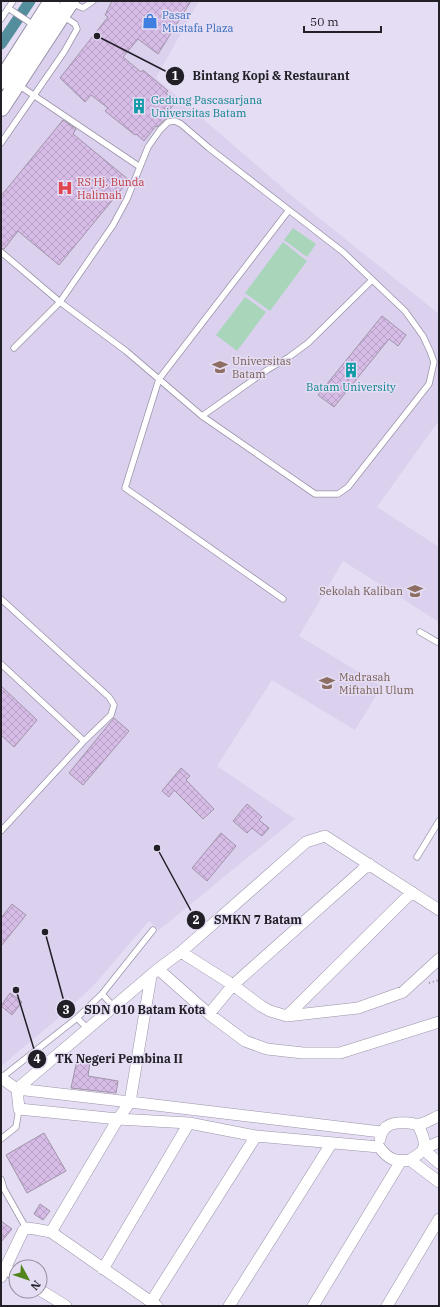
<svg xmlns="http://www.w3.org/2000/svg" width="440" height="1307" viewBox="0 0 440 1307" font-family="'IBM Plex Serif',serif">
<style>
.built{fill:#dbd1ee}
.pitch{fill:#a9d6bb}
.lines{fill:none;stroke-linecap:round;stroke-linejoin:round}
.canal{stroke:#548d9b;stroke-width:11}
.building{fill:url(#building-cross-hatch);stroke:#a094a8}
.service-casing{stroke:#9a93a8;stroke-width:7}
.minor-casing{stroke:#9a93a8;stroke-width:12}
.secondary-casing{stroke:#9a93a8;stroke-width:18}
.path{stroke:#9993a3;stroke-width:2;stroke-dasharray:1 3;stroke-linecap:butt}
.service{stroke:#fff;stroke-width:5.5}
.minor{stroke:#fff;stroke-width:11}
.secondary{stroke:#fff;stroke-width:16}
.labels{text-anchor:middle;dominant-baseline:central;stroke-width:3;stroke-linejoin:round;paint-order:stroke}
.shop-label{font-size:11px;fill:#366cbe;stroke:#e5ddf3;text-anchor:start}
.culture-label{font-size:11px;fill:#0d838f;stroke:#e5ddf3;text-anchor:start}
.health-label{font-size:11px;fill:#be3a42;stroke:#e5ddf3;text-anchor:start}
.education-label{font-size:11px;fill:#785e54;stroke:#e5ddf3;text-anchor:start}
.leader{fill:none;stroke:#221f27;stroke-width:1.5}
.callout-dot{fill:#221f27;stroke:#e5ddf3;stroke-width:1.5}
.mark-label{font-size:12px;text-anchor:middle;font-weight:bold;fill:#fff}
.callout-label{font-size:12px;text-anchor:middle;font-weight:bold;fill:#221f27;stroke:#e5ddf3;stroke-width:3;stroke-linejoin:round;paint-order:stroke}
</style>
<defs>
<pattern id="building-cross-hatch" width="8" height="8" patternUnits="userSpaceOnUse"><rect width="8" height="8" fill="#d6bce6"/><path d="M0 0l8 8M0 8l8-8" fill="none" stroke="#b7a1c5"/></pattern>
</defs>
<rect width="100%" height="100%" fill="#e5ddf3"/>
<!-- built -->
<path class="built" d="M80,1H199L156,78L299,202L439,314V424L437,423L377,507L439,547V622L343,561L299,636L382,686L355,730L272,680L217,766L295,819L159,930L149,921L95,984L61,1016L1,1066V119Z"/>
<!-- pitch -->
<path class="pitch" d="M293,228L316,244L307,257L284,240Z
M283,242L307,261L270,311L245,293Z
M245,297L266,312L237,351L216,335Z"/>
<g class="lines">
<!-- canal -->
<path class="canal" d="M1,44L30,1"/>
</g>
<!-- building -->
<path class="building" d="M112,1H191L158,54L138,39L123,57L141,72L143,70L168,91L166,93L176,102L165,115L168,117L157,127L156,126L144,141L136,134L135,135L105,111L108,108L91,95L85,102L60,78L108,17L105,15Z
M63,120L76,129L73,134L129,180L59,265L18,231L4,249L1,248V196Z
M382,316L406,335L398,346L389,339L334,407L318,395Z
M1,686L37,720L14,747L1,735Z
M114,718L129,731L83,785L69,773Z
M181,768L190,776L186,780L214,809L203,819L174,790L169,797L162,791Z
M247,804L262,817L259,820L269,828L262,836L252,828L247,833L233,821Z
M221,833L236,846L207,881L192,868Z
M12,904L26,915L1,946V918Z
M10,993L22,1002L12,1015L1,1006Z
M77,1060L90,1062L88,1076L118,1081L116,1093L71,1088Z
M44,1133L66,1171L27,1193L6,1155Z
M40,1204L50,1211L43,1220L34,1214Z
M1,1221L12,1229L1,1242Z"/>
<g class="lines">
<defs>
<path id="service" d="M72,3L83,8L93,1
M8,8L35,26
M1,19L13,1
M17,84L140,167
M1,143L64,52L77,29L75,24L63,16
M1,252L60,302L126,351L202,416L315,494H338L348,487L429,384L434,362L430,351L423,336L405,311L343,252L209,148L181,124L175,121L168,122L160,130L148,147L127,199L113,225L60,302L14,348
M202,416L267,370L289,357L308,343L372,280
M1,599L109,697L114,705L111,715L84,741
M283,599L125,488L159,379L289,210
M420,632L439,643
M1,664L84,741L1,831
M417,857L439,821
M102,994L114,1007
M88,1029L77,1018L102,994L153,930
M1,1078L77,1018
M1,1139L16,1127L19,1109
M1,1179L4,1189L26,1228"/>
<path id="minor" d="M181,952L233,985L261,1006L270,1011L287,1016L358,1008L403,992L439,959
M158,969L209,1014L245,1041L267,1049L303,1053H340L439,1022
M209,1014L233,985L369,864
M287,1016L412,892
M1,1078L17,1089L130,1102L381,1132
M17,1089L158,969L181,952L306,842L325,836L439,910
M17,1089L19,1109L118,1119L189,1123L256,1136L379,1147C389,1160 395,1162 410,1160L439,1182
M380,1139C382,1123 396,1122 409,1123C412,1123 416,1125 419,1124C425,1124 433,1118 439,1116
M424,1146L432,1145L439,1142
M423,1149L439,1163
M410,1160C414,1157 420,1154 423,1150C427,1143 421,1131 418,1125
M51,1232L118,1119L130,1102L151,976
M6,1269L16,1275
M103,1269L189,1123
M1,1277L23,1231L26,1228L35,1229L51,1232L157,1306
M40,1290L66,1306
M151,1302L256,1136
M229,1306L331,1144
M313,1306L401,1161
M387,1306L439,1219"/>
<path id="secondary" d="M1,81L52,1
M1,108L71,1"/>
</defs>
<!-- service casing -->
<use href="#service" class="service-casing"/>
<!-- minor casing -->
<use href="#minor" class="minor-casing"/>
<!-- secondary casing -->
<use href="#secondary" class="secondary-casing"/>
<!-- path -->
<path class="path" d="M429,983L439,980"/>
<!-- service -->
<use href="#service" class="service"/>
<!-- minor -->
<use href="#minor" class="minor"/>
<!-- secondary -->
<use href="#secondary" class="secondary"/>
</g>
<!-- icons -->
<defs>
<symbol id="shop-bare" viewBox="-9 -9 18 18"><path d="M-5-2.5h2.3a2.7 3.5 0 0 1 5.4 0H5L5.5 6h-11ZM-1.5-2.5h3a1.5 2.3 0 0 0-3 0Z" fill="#3f7fe0" stroke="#e5ddf3" stroke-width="2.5" paint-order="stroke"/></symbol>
<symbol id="building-bare" viewBox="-9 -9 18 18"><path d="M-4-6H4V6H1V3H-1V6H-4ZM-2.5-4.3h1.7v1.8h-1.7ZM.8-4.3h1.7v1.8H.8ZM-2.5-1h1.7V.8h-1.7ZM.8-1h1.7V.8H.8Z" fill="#0f9aa8" stroke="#e5ddf3" stroke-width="2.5" paint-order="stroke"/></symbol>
<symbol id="hospital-bare" viewBox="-9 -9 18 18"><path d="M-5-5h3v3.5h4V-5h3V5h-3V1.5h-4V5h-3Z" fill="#e0444e" stroke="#e5ddf3" stroke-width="2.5" paint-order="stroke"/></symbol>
<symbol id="university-bare" viewBox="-9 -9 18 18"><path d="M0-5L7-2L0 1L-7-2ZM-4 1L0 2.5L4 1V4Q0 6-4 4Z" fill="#8d6e63" stroke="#e5ddf3" stroke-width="2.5" paint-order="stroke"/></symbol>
<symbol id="school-bare" viewBox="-9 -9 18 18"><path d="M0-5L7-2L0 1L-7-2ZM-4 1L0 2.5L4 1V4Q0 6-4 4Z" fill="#8d6e63" stroke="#e5ddf3" stroke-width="2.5" paint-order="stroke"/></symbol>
</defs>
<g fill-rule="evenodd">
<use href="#shop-bare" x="139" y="10" width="22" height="22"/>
<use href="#building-bare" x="128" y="95" width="22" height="22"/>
<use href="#hospital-bare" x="54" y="177" width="22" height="22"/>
<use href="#university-bare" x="209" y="356" width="22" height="22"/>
<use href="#building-bare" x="340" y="359" width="22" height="22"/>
<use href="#school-bare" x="404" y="580" width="22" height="22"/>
<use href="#school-bare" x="316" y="672" width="22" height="22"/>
</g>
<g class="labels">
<!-- shop labels -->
<g class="shop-label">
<text x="162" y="15">Pasar<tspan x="162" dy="13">Mustafa Plaza</tspan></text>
</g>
<!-- culture labels -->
<g class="culture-label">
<text x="151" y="100">Gedung Pascasarjana<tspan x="151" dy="13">Universitas Batam</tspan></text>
<text x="351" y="387" text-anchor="middle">Batam University</text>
</g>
<!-- health labels -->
<g class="health-label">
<text x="77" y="182">RS Hj. Bunda<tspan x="77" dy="13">Halimah</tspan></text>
</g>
<!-- education labels -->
<g class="education-label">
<text x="232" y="361">Universitas<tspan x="232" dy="13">Batam</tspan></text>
<text x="403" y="591" text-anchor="end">Sekolah Kaliban</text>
<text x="339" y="677">Madrasah<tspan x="339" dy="13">Miftahul Ulum</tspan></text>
</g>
</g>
<!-- callouts -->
<path class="leader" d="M97 36L175 76M157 848L196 920M45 932L66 1009M16 990L37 1059"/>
<g class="callout-dot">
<circle cx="97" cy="36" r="4"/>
<circle cx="157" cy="848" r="4"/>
<circle cx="45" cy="932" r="4"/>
<circle cx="16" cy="990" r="4"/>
<circle cx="175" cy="76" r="10"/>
<circle cx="196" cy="920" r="10"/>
<circle cx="66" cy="1009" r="10"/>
<circle cx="37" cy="1059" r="10"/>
</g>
<g class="mark-label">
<text x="175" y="80">1</text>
<text x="196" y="924">2</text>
<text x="66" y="1014">3</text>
<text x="37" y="1063">4</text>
</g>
<g class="callout-label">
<text x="271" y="80">Bintang Kopi &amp; Restaurant</text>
<text x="258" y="924">SMKN 7 Batam</text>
<text x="145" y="1014">SDN 010 Batam Kota</text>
<text x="119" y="1063">TK Negeri Pembina II</text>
</g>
<!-- border -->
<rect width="440" height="1307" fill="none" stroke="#221f27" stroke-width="4"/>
<!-- north arrow -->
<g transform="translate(28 1279) rotate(130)"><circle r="19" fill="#e5ddf3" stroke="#9791a1"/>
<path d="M0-3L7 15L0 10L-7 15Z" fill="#51841a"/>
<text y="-6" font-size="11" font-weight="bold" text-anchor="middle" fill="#221f27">N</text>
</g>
<!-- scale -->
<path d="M304 26v6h77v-6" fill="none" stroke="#221f27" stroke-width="2"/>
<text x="310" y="26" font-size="12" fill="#221f27" stroke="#e5ddf3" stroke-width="3" paint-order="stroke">50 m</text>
</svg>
